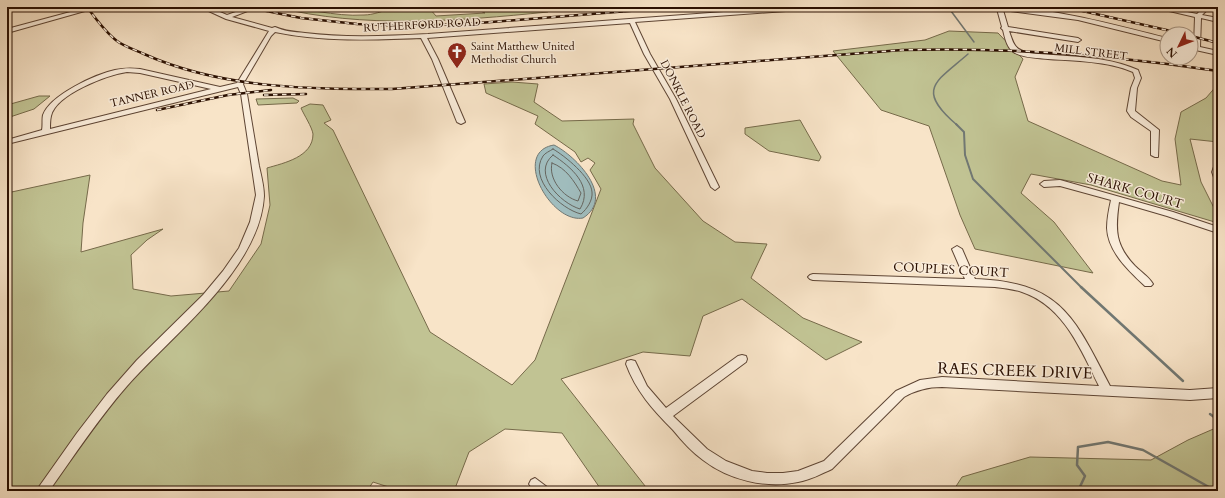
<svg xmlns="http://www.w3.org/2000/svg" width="1225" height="498" viewBox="0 0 1225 498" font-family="Cardo,serif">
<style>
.green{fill:#c1c393;stroke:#766a4a}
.water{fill:#a0bdbe;stroke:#717873}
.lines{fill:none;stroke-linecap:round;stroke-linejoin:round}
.shore{stroke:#666660;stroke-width:1}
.stream-far2{stroke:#717873;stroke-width:1.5}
.stream-far1{stroke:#717873;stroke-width:2}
.stream{stroke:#717873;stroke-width:2.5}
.minor-casing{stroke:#5e4534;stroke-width:2}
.minor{fill:#faeddb;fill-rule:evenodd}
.rail-casing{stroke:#2b1002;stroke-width:2.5}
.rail{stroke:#faeddb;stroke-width:1.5;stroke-dasharray:4.5;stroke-linecap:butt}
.labels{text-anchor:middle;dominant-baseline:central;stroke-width:3;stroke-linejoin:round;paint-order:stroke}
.far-street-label{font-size:11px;fill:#2b1002;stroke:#faeddb}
.far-poi-label{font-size:11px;fill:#2b1002;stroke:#faeddb;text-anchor:start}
.street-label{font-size:13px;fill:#2b1002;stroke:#faeddb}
.near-street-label{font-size:16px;fill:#2b1002;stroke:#faeddb}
</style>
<rect width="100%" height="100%" fill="#f8e4c8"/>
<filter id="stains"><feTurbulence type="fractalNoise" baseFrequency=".005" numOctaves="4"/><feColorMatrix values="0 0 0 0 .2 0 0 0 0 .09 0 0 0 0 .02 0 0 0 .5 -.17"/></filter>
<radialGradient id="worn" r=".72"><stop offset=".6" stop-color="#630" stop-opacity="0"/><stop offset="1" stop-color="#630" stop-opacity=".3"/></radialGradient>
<!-- green -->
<path class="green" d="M275,7C305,7 334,17 364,15C373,15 382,11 391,9L393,7H431L430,9L436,16L485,13L471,7H487L496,10L546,8L548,12C457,21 365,29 275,7Z
M949,31L998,33L1023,59L1015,77L1028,121L1162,181L1181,185L1175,139L1181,112L1206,98L1218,84V142L1190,139L1201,182L1218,216V223L1091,185L1031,174L1021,193L1054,222L1093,273L975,249L960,215L929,126L881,110L833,51L925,40Z
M512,82L538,84L534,102L562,121L634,119L633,124L655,168L703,221L735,242L767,244L751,278L803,318L862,342L826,360L742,299L703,316L690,356L643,352L561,379L649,491H602L562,433L505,429L469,452L454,491H401L373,482L367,491H7V193L90,175L83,223L81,252L163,229L147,240L131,255L133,289L171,296L229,291L261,244L270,205L267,168C284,163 313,157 313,134C312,127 304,115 301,108L310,104L323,105L331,120L324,123L333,130L430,332L512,385L535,360L601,189L590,170L595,163L588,158L581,162L575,152L535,124L538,116L486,93L484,84Z
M39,96H50L34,109L7,118V105Z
M293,98L299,101L297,103L258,105L256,99Z
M800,120L821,157L819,161L769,151L745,134V128Z
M1218,427V491H1158L1140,487L1133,491H953L962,477L1030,457L1151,460L1188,440Z"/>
<!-- water -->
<path class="water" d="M554,145C576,156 616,197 583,218C551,224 511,152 554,145Z"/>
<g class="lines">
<!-- shore -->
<path class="shore" d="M553,149C565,156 591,177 592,192C593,200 587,209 581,214C561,209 528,179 543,156C545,153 550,151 553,149Z
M553,155C571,167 594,186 580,209C560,203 531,173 553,155Z
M552,163C566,168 574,181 581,193L578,201C563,197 548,179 552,163Z"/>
<!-- stream-far2 -->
<path class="stream-far2" d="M948,7L974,42
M957,125C915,89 936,82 968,54"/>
<!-- stream-far1 -->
<path class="stream-far1" d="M956,124L964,132L965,155L973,179L1082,288"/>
<!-- stream -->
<path class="stream" d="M1081,287L1183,381
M1210,414L1218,420
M1078,491L1085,476L1077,465L1078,447L1108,442L1143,450L1216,491"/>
<defs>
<path id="minor" d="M89,7H99L7,33V29Z
M200,7H208L227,15L250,7H258L232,17L272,28L275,27C283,31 294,32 305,33C345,38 387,36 428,34L790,7H816L813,9L635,22L650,54L676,99L719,187L715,190L711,187L670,99L644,54L630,23L427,38L438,59L465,122L461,124L457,122L432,59L421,38C372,40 323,42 275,32L271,36L243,84L247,94C251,118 255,142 259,166C261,175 264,186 264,196C260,269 172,335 127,386C98,419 74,456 49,491H36L77,433L107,394L137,360L203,295L223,271L239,248L250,222L256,195L241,94L238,87L7,144V140L42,130C43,126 42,119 43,115C50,95 96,74 115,70C124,68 131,68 140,69L220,87L237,83L269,31L226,19ZM127,72L140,73L211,89L50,129C50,125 50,120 51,116C56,94 107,75 127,72Z
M993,7C1052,7 1110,24 1167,38V42L1078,20L1003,10L1008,27L1078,38L1081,40L1078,42L1009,31C1014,45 1014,49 1029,53C1065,57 1105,55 1138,70L1141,78L1137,88L1135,111L1159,130L1158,157H1155L1151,155V131L1131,117L1127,111L1131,88L1135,78L1133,72C1107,61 1076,61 1048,59C1038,58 1024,58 1015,53C1007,49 1005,38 1003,30L1001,28L1002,27L997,9Z
M1152,7H1163L1197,14L1204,7H1210L1202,15L1218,18V22L1201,18L1200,47L1218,51V55L1191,49V45L1194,46L1195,17Z
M1215,164H1218V181L1215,180L1212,172Z
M1060,180L1173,212L1218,227V233L1167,216L1119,202C1115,230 1115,245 1135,266C1141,272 1149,277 1153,284L1151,286H1145C1129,271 1108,252 1107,228C1107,218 1109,209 1111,200L1060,186L1044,187L1040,184L1044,181Z
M957,246L962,249L975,279C1061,282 1074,317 1110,386L1190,390L1218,388V398L1190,400L942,387C928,387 916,390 904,397L832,469C821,474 810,480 798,482C766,489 729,480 703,460C692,452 682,441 673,430C653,410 636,391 626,364L627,361L631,360L635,361L647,386L666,408L738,356L742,355L746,356L747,359L746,362L673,416L707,449L726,461L752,471L767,473H783L798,471L824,461L896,391L920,380L942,377L1099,386C1081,350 1064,306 1022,292C1014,289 1004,288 995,287L813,280L810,279L808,277L810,275L813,274L965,279L952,249Z
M535,478L547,487L549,491H534L529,484L531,480Z"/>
</defs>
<!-- minor casing -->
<use href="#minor" class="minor-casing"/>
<!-- minor -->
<use href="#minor" class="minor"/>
<defs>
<path id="rail" d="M87,7C96,19 105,32 117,41C125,47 136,50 144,54C222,89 309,89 392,89L902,50C1008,47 1113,55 1218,71
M247,7L301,18L357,24L409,26L466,24L678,7
M1065,7L1184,34
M1191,36L1218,43
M264,95L306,94
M157,110L228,95L271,90"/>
</defs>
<!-- rail casing -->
<use href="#rail" class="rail-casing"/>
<!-- rail -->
<use href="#rail" class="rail"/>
</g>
<!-- icons -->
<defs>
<symbol id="church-pin" viewBox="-11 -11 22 30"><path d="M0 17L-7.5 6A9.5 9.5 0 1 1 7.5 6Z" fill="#8f2418" stroke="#faeddb"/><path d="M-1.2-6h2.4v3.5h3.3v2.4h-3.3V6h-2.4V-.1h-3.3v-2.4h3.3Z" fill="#fff"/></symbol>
</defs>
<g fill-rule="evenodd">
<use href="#church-pin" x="446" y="41" width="22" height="30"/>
</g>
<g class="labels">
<!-- far-street labels -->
<g class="far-street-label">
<text transform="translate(422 25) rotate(-3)">RUTHERFORD ROAD</text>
<text transform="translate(1091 52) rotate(7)">MILL STREET</text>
<text transform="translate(152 94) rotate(-13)">TANNER ROAD</text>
<text transform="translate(683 99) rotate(63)">DONKLE ROAD</text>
</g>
<!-- far-poi labels -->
<g class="far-poi-label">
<text x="471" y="46">Saint Matthew United<tspan x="471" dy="13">Methodist Church</tspan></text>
</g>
<!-- street labels -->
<g class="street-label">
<text transform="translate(1135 191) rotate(16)">SHARK COURT</text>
<text transform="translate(951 270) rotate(3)">COUPLES COURT</text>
</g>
<!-- near-street labels -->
<g class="near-street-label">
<text transform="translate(1015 371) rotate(2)">RAES CREEK DRIVE</text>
</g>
</g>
<!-- margin -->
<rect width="1225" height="498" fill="none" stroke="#f8e4c8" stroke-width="24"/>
<rect x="8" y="8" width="1209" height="482" fill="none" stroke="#2b1002" stroke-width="2"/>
<rect x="12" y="12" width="1201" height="474" fill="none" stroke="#2b1002"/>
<!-- north arrow -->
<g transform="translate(1179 46) rotate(227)"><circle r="19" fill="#faeddb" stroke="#a79584"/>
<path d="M0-3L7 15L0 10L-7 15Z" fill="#8f2418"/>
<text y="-6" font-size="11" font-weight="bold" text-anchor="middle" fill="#2b1002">N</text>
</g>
<rect width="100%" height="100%" filter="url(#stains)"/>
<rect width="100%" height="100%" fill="url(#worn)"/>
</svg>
